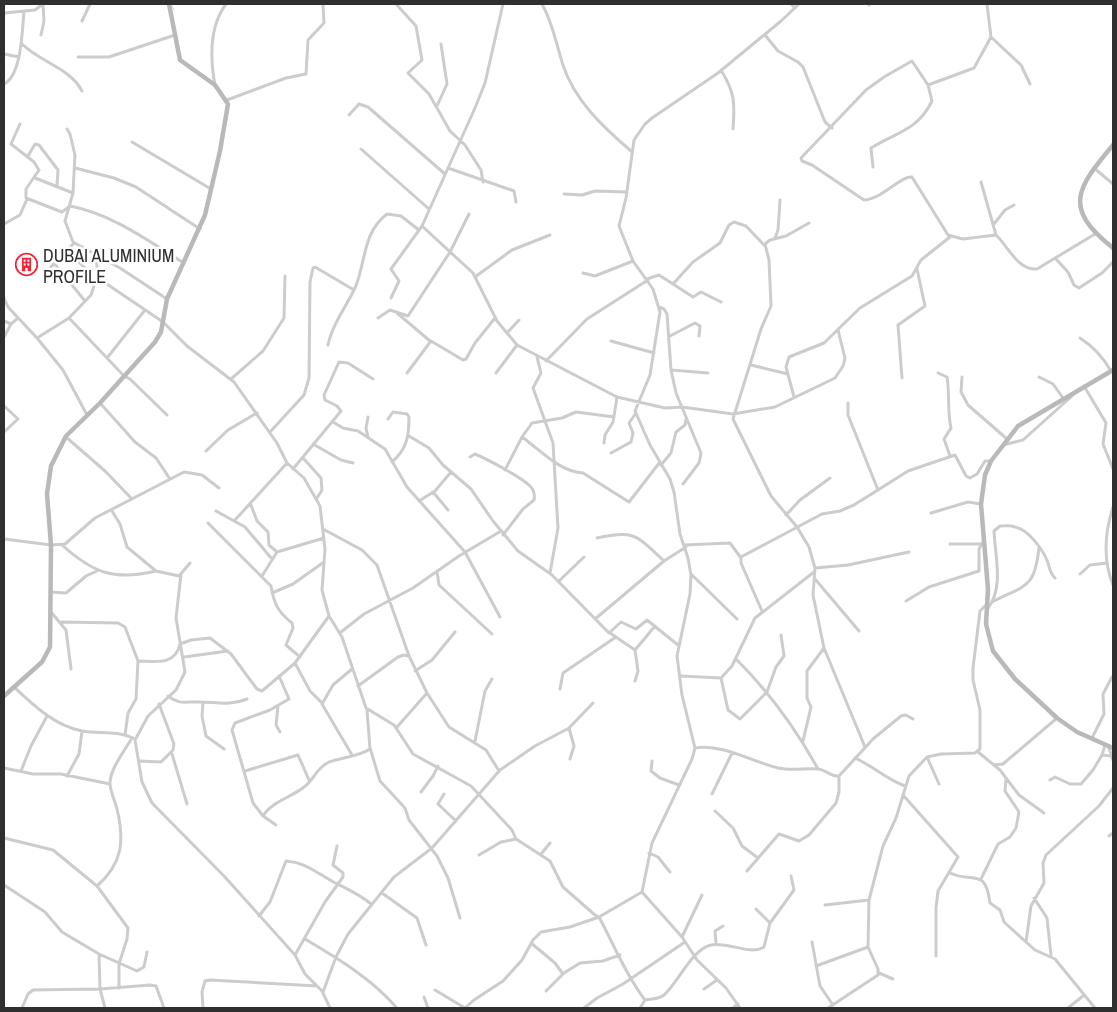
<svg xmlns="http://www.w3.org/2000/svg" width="1117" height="1012" viewBox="0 0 1117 1012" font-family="'Archivo Narrow',sans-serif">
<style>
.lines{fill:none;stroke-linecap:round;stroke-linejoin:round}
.stream{stroke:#c6dfee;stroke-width:1}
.street{stroke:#ccc;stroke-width:3}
.secondary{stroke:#b9b9b9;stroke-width:4.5}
.labels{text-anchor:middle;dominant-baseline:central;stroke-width:5;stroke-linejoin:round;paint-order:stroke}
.poi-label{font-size:18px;fill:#2f2f2f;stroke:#fff;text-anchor:start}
</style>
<rect width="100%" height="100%" fill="#fff"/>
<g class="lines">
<!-- stream -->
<path class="stream" d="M171,4L174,10"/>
<!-- street -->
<path class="street" d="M396,4L416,26L422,60L408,73L429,94L450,131L465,145L481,170L483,182
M542,4C553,23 556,44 563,65C574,100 604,128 631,151
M791,4L795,8
M869,5L870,4
M4,13L35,10L43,4
M82,21L90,4
M41,35L44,21L43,4
M765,35L778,51L798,62L803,67L825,122L832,128
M991,37L1021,65L1030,84
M22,44C40,62 70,68 82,91
M4,54L19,57
M78,57H109L175,35
M721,70C735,93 735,103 733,129
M4,84C22,75 22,30 24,12
M215,85C210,58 209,27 226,4
M928,85L974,68L991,37L987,4
M227,100L286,78L306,74L308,40L324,23L323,4
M437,106L447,84L441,44
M349,115L359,104L368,107L445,174
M20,124L11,144L34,162L39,170L26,189V198L62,212L70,206C112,214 147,240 184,263
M67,129L70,134L75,155L73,193L65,221L73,242L120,268L167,299
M132,142L211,189
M361,149L429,209
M28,156L35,144L39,145L58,170L57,186
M873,167L871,148C897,132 918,130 932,101L928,85L912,61L884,77L866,90L801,158L802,161L812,165L864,200C883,199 901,175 912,177L948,235L963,239L996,235C1008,246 1018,271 1037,269L1095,234
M75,168L114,178L136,187L200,229
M448,168L514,191L516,202
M1094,168L1113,184
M35,178L73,193
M981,182L996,235
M564,194L582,195L595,191L627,192
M809,223L786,236L770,240L765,244L769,260L771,306L761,329L733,419L771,496L797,527L809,547L815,568L813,595L824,648L865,747
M4,224L20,215L27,199
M994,224L1005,210L1014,205
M422,226L473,273L497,321L517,345L617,397L665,408L682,407L733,414L775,407L835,378L843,366L845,358L838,330
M775,238L778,230L780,200
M68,251L88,271L94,286L91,295L69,318
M96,254L98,278L163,322L187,346L234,382L277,443L287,463L304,478L320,506L325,549L322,590L329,616L342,637L366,708L394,725L413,754L471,786L512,830L516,839L550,861L563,887L595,915L599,917L642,892
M1055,258L1068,272L1074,285L1079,288L1102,273L1113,262
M54,263L85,301
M49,269L74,243
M583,273L595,276L633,261
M475,277L512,250L550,235
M647,279L659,275L693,297L701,292L721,302
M673,284L693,262L720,243L729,225L734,222L746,226L764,245
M4,298L8,307L37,338L63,370L87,415
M391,298L399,281L391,269L422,226L475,108L485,83L503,4
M659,307L664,309L667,314L671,370L676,393L701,453L699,463L683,484
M397,313L430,341
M378,318L390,310L408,316L450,252L469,214
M4,321L11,324
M507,333L519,320
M670,336L695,323L700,326L699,336
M4,337L11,324L18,318
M37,338L69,318L124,376L130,379L167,415
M1080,338C1094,347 1103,357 1111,371
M611,341L654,353
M328,345C332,325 346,307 355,288C366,263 362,233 387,214L401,216L419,230
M537,357L541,373L533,388L553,443L558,528L550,573
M107,358L145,310
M546,361L587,319L648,280
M751,365L788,374
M671,370L708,373
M407,373L431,341L463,360L466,359L475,343L495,318
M496,373L517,345
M938,373L947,377C950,394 947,411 951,428L944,439L950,456
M962,377L961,392L968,405L1007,439
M1039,377L1053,384L1063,398
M902,378L898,325L925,306L917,269
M231,379L263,351L284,318L285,276
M1084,386L1106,423L1103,444L1113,469
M794,397L786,367L789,357L824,343L860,308L912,276L921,260L950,237
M100,403L135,442L156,458L170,479
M848,403V415L878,490
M4,406L18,419L4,432
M388,419L393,412L407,414L409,417C409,436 407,449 392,462
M333,422L343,428L358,431L385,449L407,487L465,552L500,617
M270,432L304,395L309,378L310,282L313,268L315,267L354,290
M409,436L429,448L443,465L471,489L493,521L518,551L552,575L607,631L635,650
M66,437L105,471L131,498
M368,437L366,428L368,417
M522,437C540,450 560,472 583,473L629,502L660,462
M604,443L605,435L613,422L617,397
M313,444L341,460L353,463
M1003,445L1023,440L1072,396
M206,451L228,430L257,413
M611,453L631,442L633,433L629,423L636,413
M470,457L475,454C487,459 521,477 530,486C534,490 535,495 534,500L523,509L503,535
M303,458L321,478L322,490L317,498
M661,465L671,453L676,432L685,425L686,419
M293,469L341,411L337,406L325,400L324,395L339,362L348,363L373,379
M505,470L522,437L532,423L562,418L576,412L614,417
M433,492L448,510
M419,501L435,491L451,472
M251,505L257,521L268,532L269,545L277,552
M1113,507C1105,532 1103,560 1113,585
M112,511L120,524L127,547L156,571L179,576L190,563
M216,511L245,527L272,559
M931,513L968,502L981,504
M786,515L800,500L830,478
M235,520L287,463
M208,523L271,586C274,604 278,612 292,623L293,628L286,645L300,657
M323,529L362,550L377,565L409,656L427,693L449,727L486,750L499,771
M597,538C635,529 637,536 664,561
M4,539L51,545L65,544L95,518L184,472L202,475L219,488
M950,544H980
M62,545C93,573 114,581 156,571
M684,545L730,543L741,558
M815,568L848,565L909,552
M437,571L439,585L492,634
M181,574L176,618L185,672L176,690L148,716L135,740L142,782L152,803L224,876L295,955L305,974L322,991L330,1008
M691,574L737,619
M1080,574L1090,565L1107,563
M262,576L277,552L324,538
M815,579L859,631
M559,581L584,557
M50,592L66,593L86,576L97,571
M272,593L293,584L324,562
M906,601L929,587L979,571V549L984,540
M994,601C1026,585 1035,588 1039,547
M988,608C1004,588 995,555 994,531L1000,526C1005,526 1010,525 1015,527C1028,529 1042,549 1047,560C1050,567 1049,572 1055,578
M762,611L741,563V557L822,514L840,511L854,505L908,471L955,455L966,476L970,478L977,474L985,461H991
M51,612L66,630L71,669
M595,619L664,561L686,547
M61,622L118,623L125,627L138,661L136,699L128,713L125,735
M341,632L364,614L413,588L459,556L501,531
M609,633L621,622L636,629L647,620L678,645
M184,657L228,651
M737,660C769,692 796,729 818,769
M138,661C156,661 175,666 180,644L191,640L210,638L231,654L257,689L262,691L295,663L329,616
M295,663L310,691L322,703
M415,671L432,660L455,632
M681,676L721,678L732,666L755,618L814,572
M721,678L728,710L740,719L767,692L776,667L784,656L781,635
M635,681L638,671L635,650L655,626
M358,686L398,657L404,655L408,656
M14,687C33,705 55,726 82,731C99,734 117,730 133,738
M560,689L563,673L616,637
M168,696C178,704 184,702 195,702C214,701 228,707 247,699
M203,703L202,716L206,736L224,749
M278,706L276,725L280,732
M397,727L427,693
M569,728L574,746L570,759
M1092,738L1104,714L1103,694L1112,677
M475,741L485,691L492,679
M803,741L811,707L807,698V671L824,648
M1105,745L1102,755L1111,756L1113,760
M1108,746L1112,756
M370,748L380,781L405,808L409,820L437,856L448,878L460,918
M695,748C721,743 753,762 778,768C792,771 804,768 817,769C826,769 830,777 839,776L873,739L901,716L906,715L913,719
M978,752L1000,770L1019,795L1044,813
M172,754L187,804
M352,755L322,704L333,685L352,669
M927,757L939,784
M855,758C873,766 886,779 905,786
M140,761L161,762L173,750L174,744L159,704
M652,761L651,771L660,778L679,785
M995,765L1003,764L1057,718
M4,768L33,774H61L110,784
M21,771L31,746L47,716
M245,771L298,755L309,780
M67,776L79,754L82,731
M1050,780L1055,777L1070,784H1081L1093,770L1102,755
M421,792L433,776L438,766
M444,794L438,804L456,821
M712,794L732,753
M903,795L958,857L938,891L936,908V956
M715,811L733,828L742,846L758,858
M263,816C271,802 292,797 304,787C314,780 316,768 329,762C342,757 358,757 370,749L367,710
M276,825L263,816L253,803L232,730L235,723L270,710L289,699L279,676
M1109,836L1113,833
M4,838L53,850L97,886L128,928L127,939L119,964V988
M649,853L658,857L670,872
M541,854L550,843
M479,855L501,842L516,839
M747,871L779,834L799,841L809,835L836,803L839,792V776
M950,873C973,884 985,866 990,903L1000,910L1004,922L1026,942L1035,950L1055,959L1095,1008
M981,879L998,844L1010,837L1016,828L1019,812L1005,791L1006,778
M4,885L45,912L62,932L99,954L100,989L105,1008
M97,886C122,864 125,842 117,809C115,801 110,791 110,783C110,769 125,750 132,738
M382,893L417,918L426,945
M1034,898L1047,918L1051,955
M825,905L869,900
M756,909L770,923
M259,916L270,902L286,861C304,862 314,871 330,880C344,888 358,893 371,904
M682,937L702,895
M305,939C337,958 371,978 396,1007
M812,942L820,986L833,1005
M1026,942L1031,906L1044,883L1043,863L1046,855L1099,806L1113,788
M531,943L555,963L563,974
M716,944L715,931L723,926
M99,954L137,971L144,967L147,952
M295,955L325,902L343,877V873L333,865L337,846
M816,966L868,947L869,900L883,846L896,818L909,776L927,757L941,754L975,753L980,749V710L973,680V668L980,611L987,604
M879,973L893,979
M704,989L717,980
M435,990L465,1008
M546,991L564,973L580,963L603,961L620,955
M323,992L336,957L348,934L394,877L432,848L500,770L535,746L569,728L593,703
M424,997L428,1008
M22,1008L28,994L33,990L100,989L150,985L156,986L164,1008
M203,1008L202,992L205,981L210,980L317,986
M465,1008L474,1000L503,981L522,960L533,940L541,932L570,927L599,917C614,945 626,975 645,1000
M584,1008L597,998L623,984L685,942
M640,1008L645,1000C652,998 658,1000 664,995C678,983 692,949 711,945C727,941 750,956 764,947L770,923L794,890L791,876
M733,1008L738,1004
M740,1008L726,988L697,960L682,937L642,892L652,843L692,759L695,748L682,695L677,656L690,594L691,575L688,558L680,534L674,492L670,479L650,445L635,411L650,375L660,312L653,289L633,261L619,226L626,198L634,140L645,124L652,118L718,73L781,21L799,4
M828,1008L878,975V969L868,947
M1068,1008L1083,996"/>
<!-- secondary -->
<path class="secondary" d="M1113,145C1077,188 1062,208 1113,248
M1113,370L1018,426L991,461L985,475L981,504L988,589L986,624L993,651L1015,679L1057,718L1077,732L1113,748
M4,696L42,662L50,647L51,545L47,494L51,466L66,436L100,403L155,342L161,332L167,299L205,215L220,151L228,104L215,85L180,60L169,4"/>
</g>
<!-- icons -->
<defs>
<symbol id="building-ring" viewBox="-11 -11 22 22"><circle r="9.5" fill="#fff" stroke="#f22437" stroke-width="1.5"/><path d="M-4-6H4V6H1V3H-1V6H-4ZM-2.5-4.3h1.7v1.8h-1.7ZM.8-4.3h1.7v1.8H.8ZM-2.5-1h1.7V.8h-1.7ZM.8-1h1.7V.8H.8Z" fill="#f22437"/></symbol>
</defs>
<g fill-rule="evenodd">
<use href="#building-ring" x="14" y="252" width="25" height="25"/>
</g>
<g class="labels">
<!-- poi labels -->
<g class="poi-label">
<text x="43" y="255">DUBAI ALUMINIUM<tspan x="43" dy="21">PROFILE</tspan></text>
</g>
</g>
<!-- border -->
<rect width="1117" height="1012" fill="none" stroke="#2f2f2f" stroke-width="10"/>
</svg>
